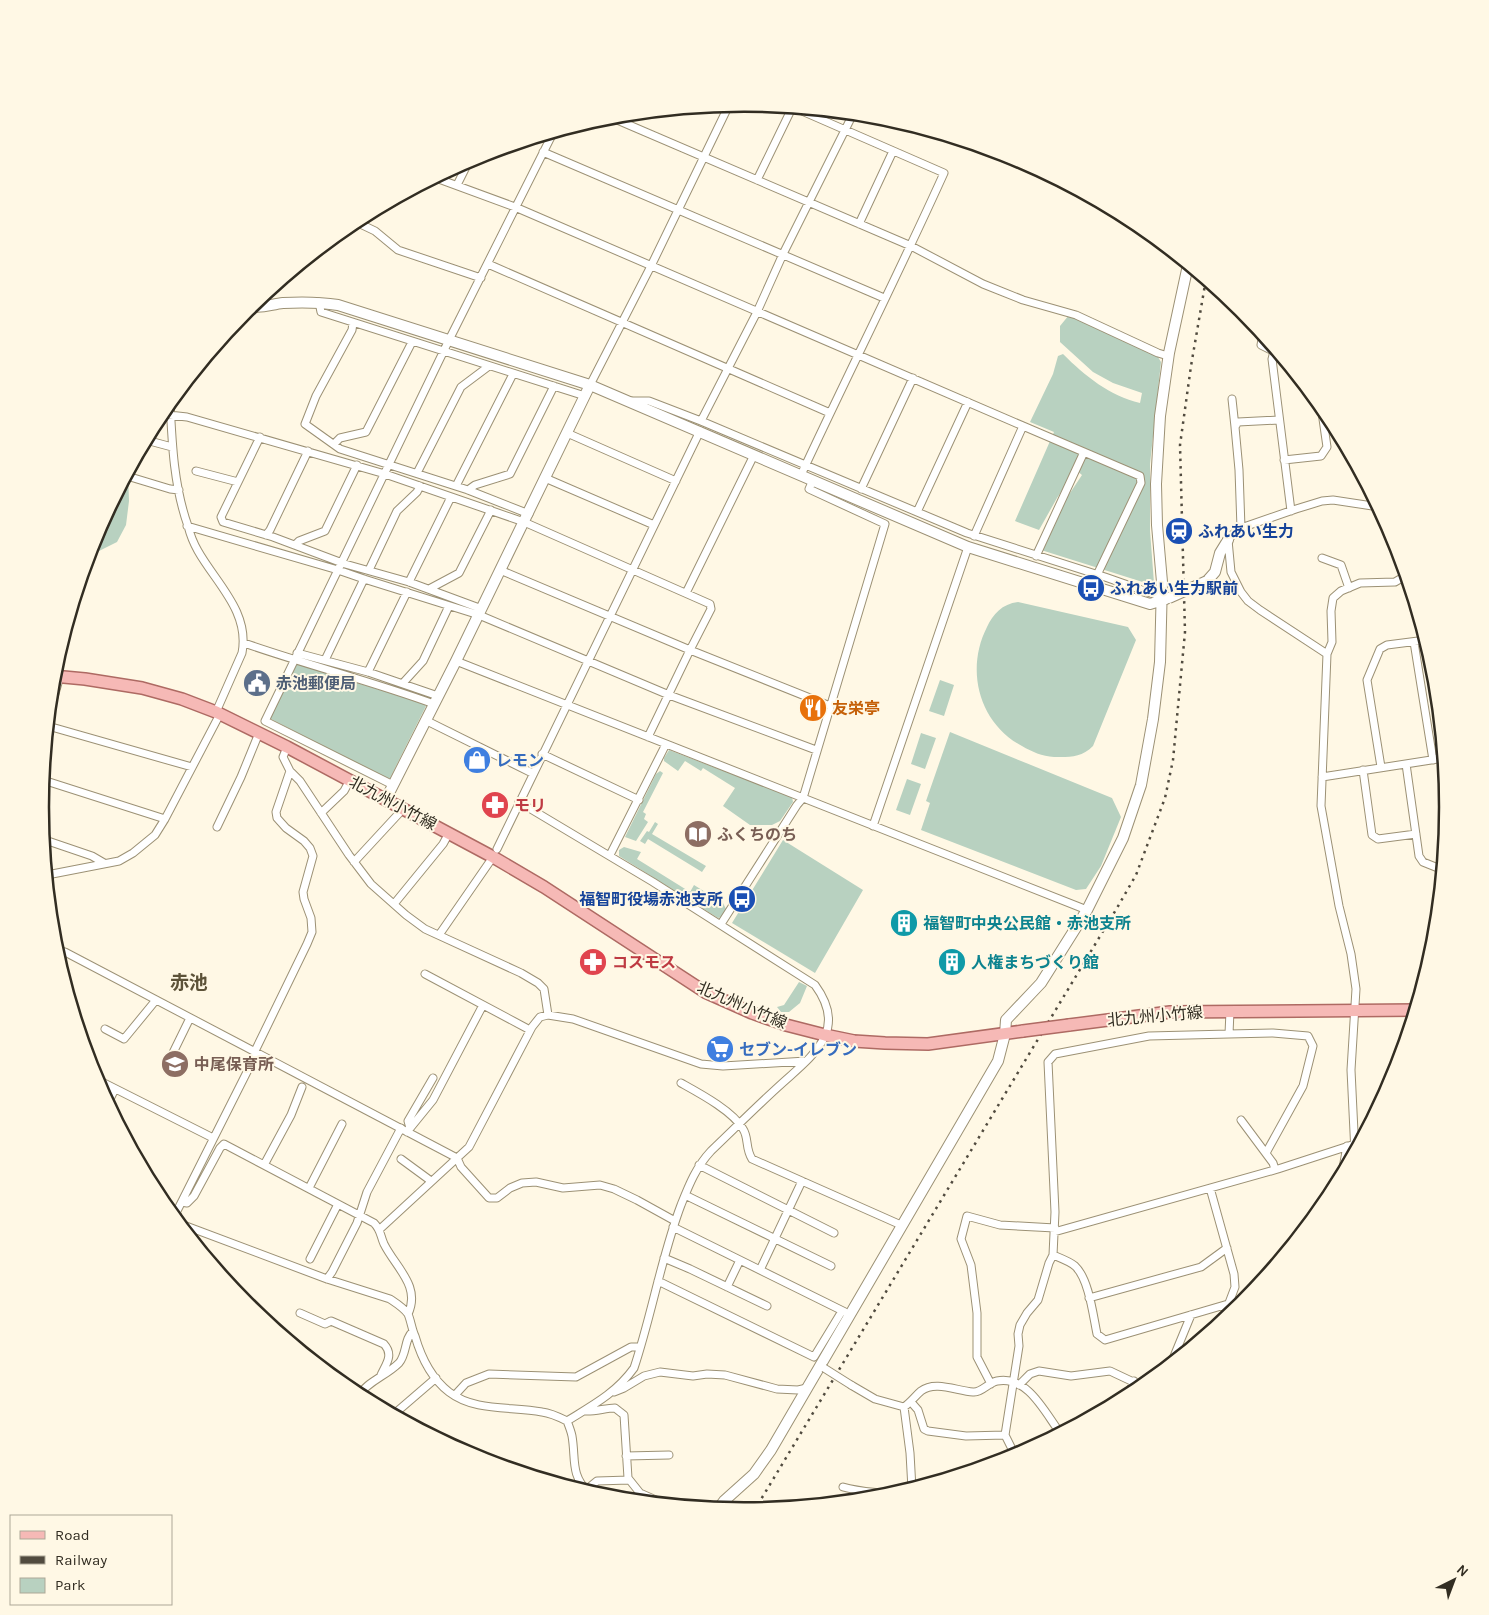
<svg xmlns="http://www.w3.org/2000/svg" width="1489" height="1615" viewBox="0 0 1489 1615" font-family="Karla,'Noto Sans JP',sans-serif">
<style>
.green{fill:#b8d1c0}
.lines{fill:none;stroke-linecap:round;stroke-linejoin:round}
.street-casing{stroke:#9c9175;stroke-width:9}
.secondary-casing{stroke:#9c9175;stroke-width:12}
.primary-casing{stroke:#ae6a63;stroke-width:14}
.street{stroke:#fff;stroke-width:7}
.secondary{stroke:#fff;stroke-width:10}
.primary{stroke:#f6b9b6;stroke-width:11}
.rail{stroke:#514b3f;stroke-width:2.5;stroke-dasharray:2.5 5;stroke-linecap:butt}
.street-bridge-casing{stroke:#9c9175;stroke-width:9;stroke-linecap:butt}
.secondary-bridge-casing{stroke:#9c9175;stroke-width:12;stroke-linecap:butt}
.primary-bridge-casing{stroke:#ae6a63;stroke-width:14;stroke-linecap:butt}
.street-bridge{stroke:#fff;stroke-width:7}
.secondary-bridge{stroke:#fff;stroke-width:10}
.primary-bridge{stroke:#f6b9b6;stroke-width:11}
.labels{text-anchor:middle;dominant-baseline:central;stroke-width:4;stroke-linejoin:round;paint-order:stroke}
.transit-label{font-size:16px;font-weight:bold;fill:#164399;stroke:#fff8e5;text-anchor:start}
.service-label{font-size:16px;font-weight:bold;fill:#4e5e75;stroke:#fff8e5;text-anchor:start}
.food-label{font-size:16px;font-weight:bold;fill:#c56008;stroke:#fff8e5;text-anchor:start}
.shop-label{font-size:16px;font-weight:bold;fill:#366cbe;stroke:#fff8e5;text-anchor:start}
.street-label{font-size:16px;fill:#322d22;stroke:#fff8e5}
.health-label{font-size:16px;font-weight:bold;fill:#be3a42;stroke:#fff8e5;text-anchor:start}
.education-label{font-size:16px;font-weight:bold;fill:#785e54;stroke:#fff8e5;text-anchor:start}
.culture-label{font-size:16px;font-weight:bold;fill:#0d838f;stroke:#fff8e5;text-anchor:start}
.quarter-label{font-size:19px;font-weight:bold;fill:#5c5238;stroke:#fff8e5}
.rim{fill:none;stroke:#322d22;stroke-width:2.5}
</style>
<rect width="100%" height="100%" fill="#fff8e5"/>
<!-- green -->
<path class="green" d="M1069,315L1158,357L1161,362L1150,464V531L1154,583L1149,584L1041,550L1066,499L1082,475L1076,470L1057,498L1039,530L1015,521L1054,432L1030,422L1053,374L1058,356L1063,354C1085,376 1110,396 1140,403L1142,393L1113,383L1093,372L1060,342V326Z
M128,473L129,501L126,525L117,542L97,552H89L94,538Z
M1018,602L1128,627L1136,640L1093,746C1081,758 1070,757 1054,757C1042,756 1032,752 1022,746C979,723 965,670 987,627C993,614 1002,604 1018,602Z
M296,664L422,703L426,706L390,778H384L271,719L269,714Z
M940,680L954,685L944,716L929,711Z
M950,732L1112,798L1121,817L1101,866L1086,889L1076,890L921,830L930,803L926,801Z
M921,733L936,738L925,769L911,764Z
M669,750L792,797L793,802L780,821L772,825H750L723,806L735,788L703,768L701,771L685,761L678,771L664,761V758Z
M660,771L663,773L643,812L646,814L644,819L648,822L636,841L625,837L656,774Z
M907,779L921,784L910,815L896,810Z
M655,822L658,824L652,834L706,866L702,872L648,839L645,844L640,841L647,831L649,832Z
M783,840L863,890L815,973L732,923Z
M624,847L641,852L637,859L690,892L694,885L723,903L726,909L722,917L718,918L619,856V850Z
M799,982L807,986L800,1003L789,1012H781L777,1007L784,1005Z"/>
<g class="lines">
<defs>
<path id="street" d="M795,108L944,173C898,275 848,374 801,475
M608,116L911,246L983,284L1023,300L1076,315L1158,353L1168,356
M543,152L884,298
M436,178L515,207L1023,426L974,536
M757,180L792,108
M457,185L470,159
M354,221L375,231L398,250L481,278
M859,224L893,151
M488,264L830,413
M319,302L321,312L585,396
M353,323L352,330L316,396L305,424L340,449L468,490L529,514
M1263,334L1261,345L1279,354
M1274,351L1272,359L1291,511
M590,385L651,266L729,105
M1232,399L1235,427
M632,401H649L701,421L967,533L1105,577L1162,597
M170,402C172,444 174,487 188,526C190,534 194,544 198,551C216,583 250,612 242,653L216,712
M160,414L187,417L385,474L524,522L710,604L711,609L690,650L830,706
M701,421L757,312L783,254L853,114
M1023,426L1140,476L1141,483L1097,575
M567,433L676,481
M260,437L221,517L223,522L273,537L345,564L409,582L482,609
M146,440L172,447
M334,444L340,438L366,432L412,342
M1284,460L1321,456L1327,447L1321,405
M196,471L238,482
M417,473L461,387L489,366
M127,476L170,489L179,490
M545,478L654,525
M456,486L513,374
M861,489L913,378
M468,490L475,485L510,474L554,386
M917,512L968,402
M187,526L338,570L364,579L479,615L669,695L816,750
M1241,528L1239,470L1235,427L1238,422L1279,420
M266,535L270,530L308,451
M295,545L299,541L325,531L357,465
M1036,556L1084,452
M1322,558L1341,565L1349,588
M369,570L397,511L417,492L420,486
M500,570L690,650L648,737
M409,582L451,497
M429,589L459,573L491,510
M686,593L754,455
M1414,642L1433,760
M244,643C307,665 371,681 434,704
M297,653L368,672L438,696
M1327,654L1260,610L1248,601L1241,592L1231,572L1228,540L1238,529L1296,509L1322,501L1333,500L1379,507
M325,660L364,579
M456,661L1087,910
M368,672L407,592
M403,683L423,661L449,606
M50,711L60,676
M425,720L532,773
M48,726L192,767
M287,747L283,757L290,771L300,781L349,855L371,884L406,915L425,929L521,973L538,983L544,989L548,1015
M542,754L639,800
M1406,764L1419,856L1423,862L1443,870
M1381,767L1367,680L1380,649L1387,645L1426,640
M1363,770L1372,835L1378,839L1416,834
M1322,777L1444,758
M43,780L165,819
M393,785L265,721L449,340L553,133
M519,802L653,882L815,985C826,1000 833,1018 825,1036C815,1057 795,1071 778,1087C755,1108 733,1130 711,1151C696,1167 689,1185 681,1205C661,1258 652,1314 634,1368C616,1393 593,1405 567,1421
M321,813L344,791L350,780
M873,826L968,547
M217,827L241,777L259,733
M43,837L45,840L92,856L104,863
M497,849L700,431
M610,855L666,744
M354,862L403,809
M47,875L119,861L133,853L155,835L165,819L220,714
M394,904L443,844L449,833
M721,924L797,805L803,798L885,524L809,489L813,480
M439,935L493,857
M55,949L65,952L457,1158L461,1167L489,1198H497L510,1188L522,1183L536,1182L563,1188L600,1185L614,1189L637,1200L675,1221
M425,974L530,1030
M105,1029L124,1039L156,1000
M1229,1034L1273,1033L1308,1036L1313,1046L1303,1086L1266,1153
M167,1065L190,1018
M94,1078L213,1138
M681,1083C699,1093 733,1111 743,1129C749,1138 745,1148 752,1159L901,1225
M108,1103L115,1089
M1241,1120L1273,1163L1275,1169
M410,1128L408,1121L433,1078
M407,1132L433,1100L483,1005
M1355,1153L1351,1070L1356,989L1351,954L1339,906L1321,806L1327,654L1332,642L1331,611L1333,598L1341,591L1360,583L1395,582L1407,575
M401,1159L431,1181
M264,1165L291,1115L302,1087
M699,1165L834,1233
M1341,1179L1347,1146
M309,1188L342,1124
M1210,1188L1234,1274L1235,1287L1221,1324
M685,1195L831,1266
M182,1202L187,1203L194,1196L220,1148L224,1144L374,1223C381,1230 380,1235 384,1244C396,1268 421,1286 408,1314
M177,1221V1211L254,1058L255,1051L307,944L312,932L311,918L304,899L303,892L313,856L310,848L304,841L286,828L277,818L276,812L290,771
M178,1223L327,1279L390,1299C396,1303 404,1308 408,1314C411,1321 412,1330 415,1336C421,1357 431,1378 449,1392C475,1412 511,1406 542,1412C551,1413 559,1417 567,1421
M673,1227L845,1312
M380,1229L469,1147L532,1027L540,1017L548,1015L573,1019L701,1064L723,1066L806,1061
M1054,1232L1278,1169L1361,1142
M1053,1255C1060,1258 1069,1261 1075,1266C1089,1279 1093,1315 1097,1334L1105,1340L1228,1304
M664,1258L690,1269L767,1306
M310,1259L338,1204
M760,1270L802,1181
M327,1279L332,1272L357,1223L367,1192L401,1128
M658,1281L814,1357L842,1311
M727,1287L740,1260
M1089,1298L1201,1267L1227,1248
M300,1313L325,1324L331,1321L384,1344C394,1355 386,1364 381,1375
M1170,1366L1191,1315
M991,1384L977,1357V1313L971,1265L961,1239L967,1216L1000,1225L1055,1228
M851,1385L875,1399L904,1407C911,1402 915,1396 921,1391C935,1380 957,1391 973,1392C981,1393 988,1383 997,1381C1028,1375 1045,1413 1061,1434
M1019,1385L1030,1374L1039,1371L1071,1376L1110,1371L1144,1387
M614,1392L624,1388L644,1376L660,1372L693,1376L707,1374L725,1375L777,1389L798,1390L807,1388
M455,1395L466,1383L489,1374L576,1377L631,1347H640
M358,1396C368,1381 386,1376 399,1363C407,1354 404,1339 413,1331
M1127,1398L1134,1381
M911,1402L918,1410L924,1429L928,1431L966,1436L1005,1435
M904,1407L910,1453L912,1489
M584,1411C595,1412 605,1408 615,1408L624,1415L628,1478L640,1493L665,1504
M393,1415L436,1378
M567,1421C569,1426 571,1431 572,1436C576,1459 570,1475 589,1493
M626,1456L669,1455
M1016,1457L1005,1435L1019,1346L1018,1334L1020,1325L1027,1313L1038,1300L1049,1263L1053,1255L1055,1212L1048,1062L1055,1054L1149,1036L1229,1034L1230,1011
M843,1487C860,1492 877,1492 895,1495
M586,1490L597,1481L629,1480"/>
<path id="secondary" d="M251,306C261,309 272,304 283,303C302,302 319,302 338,305L590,385L968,547L1150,604L1166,599
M1207,581L1215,572L1220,553L1228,540
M386,799L456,661L590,385
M718,1509L724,1501L754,1474L771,1450L998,1061L1005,1034L1006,1020L1041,983L1087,910L1123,838L1141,785L1153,719L1160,662L1162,582L1157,525L1156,484L1160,416L1169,353L1188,265"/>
<path id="primary" d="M53,676L85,679L142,688L182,699L216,712L287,747L493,857L544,887L705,992L752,1013L786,1025L825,1035L854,1041L885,1043L928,1044L1023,1031
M1069,1025L1170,1012L1416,1010"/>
</defs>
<!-- street casing -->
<use href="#street" class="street-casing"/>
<!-- secondary casing -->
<use href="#secondary" class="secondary-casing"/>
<!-- primary casing -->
<use href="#primary" class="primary-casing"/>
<!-- street -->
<use href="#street" class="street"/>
<!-- secondary -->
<use href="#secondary" class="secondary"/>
<!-- primary -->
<use href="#primary" class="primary"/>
<!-- rail -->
<path class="rail" d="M754,1511L1117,908L1136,875L1165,798L1173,760L1185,632L1180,445L1191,366L1206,279"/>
<defs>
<path id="street-bridge" d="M824,1368L851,1385"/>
<path id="secondary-bridge" d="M1169,598L1207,581"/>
<path id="primary-bridge" d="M1023,1031L1069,1025"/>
</defs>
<!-- street-bridge casing -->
<use href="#street-bridge" class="street-bridge-casing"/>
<!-- secondary-bridge casing -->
<use href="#secondary-bridge" class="secondary-bridge-casing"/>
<!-- primary-bridge casing -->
<use href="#primary-bridge" class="primary-bridge-casing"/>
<!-- street-bridge -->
<use href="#street-bridge" class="street-bridge"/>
<!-- secondary-bridge -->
<use href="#secondary-bridge" class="secondary-bridge"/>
<!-- primary-bridge -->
<use href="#primary-bridge" class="primary-bridge"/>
</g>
<!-- icons -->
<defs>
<symbol id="station-disc" viewBox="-11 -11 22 22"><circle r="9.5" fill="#1a4fb4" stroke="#fff8e5"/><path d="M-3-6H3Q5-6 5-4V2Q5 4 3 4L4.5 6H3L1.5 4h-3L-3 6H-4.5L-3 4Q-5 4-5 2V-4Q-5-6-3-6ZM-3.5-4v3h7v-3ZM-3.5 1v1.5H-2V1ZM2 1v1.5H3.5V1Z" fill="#fff"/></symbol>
<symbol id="bus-disc" viewBox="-11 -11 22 22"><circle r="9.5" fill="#1a4fb4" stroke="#fff8e5"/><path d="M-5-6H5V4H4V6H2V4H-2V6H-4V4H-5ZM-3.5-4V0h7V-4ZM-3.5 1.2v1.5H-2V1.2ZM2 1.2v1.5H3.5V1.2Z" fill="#fff"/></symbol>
<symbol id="civic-disc" viewBox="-11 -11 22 22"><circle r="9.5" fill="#5c6f8a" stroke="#fff8e5"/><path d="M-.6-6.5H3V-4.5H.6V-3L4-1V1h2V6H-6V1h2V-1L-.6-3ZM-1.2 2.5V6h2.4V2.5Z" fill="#fff"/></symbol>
<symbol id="restaurant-disc" viewBox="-11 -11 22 22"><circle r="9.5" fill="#e8710a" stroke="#fff8e5"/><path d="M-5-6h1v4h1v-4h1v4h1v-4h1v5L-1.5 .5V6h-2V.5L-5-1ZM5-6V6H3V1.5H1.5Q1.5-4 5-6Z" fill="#fff"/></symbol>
<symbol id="shop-disc" viewBox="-11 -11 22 22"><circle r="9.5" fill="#3f7fe0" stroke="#fff8e5"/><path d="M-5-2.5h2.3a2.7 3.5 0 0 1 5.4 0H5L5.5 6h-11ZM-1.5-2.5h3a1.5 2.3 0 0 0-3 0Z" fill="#fff"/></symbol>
<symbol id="pharmacy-disc" viewBox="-11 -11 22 22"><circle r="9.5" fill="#e0444e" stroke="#fff8e5"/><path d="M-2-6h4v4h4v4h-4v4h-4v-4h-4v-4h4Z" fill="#fff"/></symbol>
<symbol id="library-disc" viewBox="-11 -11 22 22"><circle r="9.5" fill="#8d6e63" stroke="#fff8e5"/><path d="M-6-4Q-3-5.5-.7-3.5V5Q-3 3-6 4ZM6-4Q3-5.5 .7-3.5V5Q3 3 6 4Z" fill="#fff"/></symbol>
<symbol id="building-disc" viewBox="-11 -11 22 22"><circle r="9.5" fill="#0f9aa8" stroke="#fff8e5"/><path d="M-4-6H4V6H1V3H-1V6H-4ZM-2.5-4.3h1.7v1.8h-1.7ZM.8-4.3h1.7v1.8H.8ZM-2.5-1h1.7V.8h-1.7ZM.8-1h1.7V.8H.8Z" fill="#fff"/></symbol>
<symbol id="supermarket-disc" viewBox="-11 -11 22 22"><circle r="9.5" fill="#3f7fe0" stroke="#fff8e5"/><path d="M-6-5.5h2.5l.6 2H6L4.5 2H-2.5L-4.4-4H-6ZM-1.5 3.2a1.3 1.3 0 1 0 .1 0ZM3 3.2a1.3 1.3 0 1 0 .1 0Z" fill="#fff"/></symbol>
<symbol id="school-disc" viewBox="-11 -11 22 22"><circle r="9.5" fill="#8d6e63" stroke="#fff8e5"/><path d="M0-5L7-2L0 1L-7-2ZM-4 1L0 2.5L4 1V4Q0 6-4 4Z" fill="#fff"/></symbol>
</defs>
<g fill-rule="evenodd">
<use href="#station-disc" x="1163" y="515" width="32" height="32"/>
<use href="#bus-disc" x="1075" y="572" width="32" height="32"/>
<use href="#civic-disc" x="241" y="667" width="32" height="32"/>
<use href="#restaurant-disc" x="797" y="692" width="32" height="32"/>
<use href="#shop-disc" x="461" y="744" width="32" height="32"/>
<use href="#pharmacy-disc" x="479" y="789" width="32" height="32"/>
<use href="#library-disc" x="682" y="818" width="32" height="32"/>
<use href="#bus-disc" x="726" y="883" width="32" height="32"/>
<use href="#building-disc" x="888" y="907" width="32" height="32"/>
<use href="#pharmacy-disc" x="577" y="946" width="32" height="32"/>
<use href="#building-disc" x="936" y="946" width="32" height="32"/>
<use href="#supermarket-disc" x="704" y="1033" width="32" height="32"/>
<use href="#school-disc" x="159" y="1048" width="32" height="32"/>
</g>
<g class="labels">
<!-- transit labels -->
<g class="transit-label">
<text x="1198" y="531">ふれあい生力</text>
<text x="1110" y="588">ふれあい生力駅前</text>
<text x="723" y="899" text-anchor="end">福智町役場赤池支所</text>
</g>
<!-- service labels -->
<g class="service-label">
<text x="276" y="683">赤池郵便局</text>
</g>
<!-- food labels -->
<g class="food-label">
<text x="832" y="708">友栄亭</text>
</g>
<!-- shop labels -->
<g class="shop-label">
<text x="496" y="760">レモン</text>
<text x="739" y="1049">セブン-イレブン</text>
</g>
<!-- street labels -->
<g class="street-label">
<text transform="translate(393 803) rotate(28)">北九州小竹線</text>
<text transform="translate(742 1005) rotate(23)">北九州小竹線</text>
<text transform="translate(1155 1016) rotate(-5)">北九州小竹線</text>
</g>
<!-- health labels -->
<g class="health-label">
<text x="514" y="805">モリ</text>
<text x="612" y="962">コスモス</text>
</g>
<!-- education labels -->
<g class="education-label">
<text x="717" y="834">ふくちのち</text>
<text x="194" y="1064">中尾保育所</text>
</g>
<!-- culture labels -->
<g class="culture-label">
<text x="923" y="923">福智町中央公民館・赤池支所</text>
<text x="971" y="962">人権まちづくり館</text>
</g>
<!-- quarter labels -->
<g class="quarter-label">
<text x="189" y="983">赤池</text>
</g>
</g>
<!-- crop -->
<path d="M0 0H1489V1615H0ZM49 807a695 695 0 1 1 1390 0a695 695 0 1 1-1390 0Z" fill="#fff8e5" fill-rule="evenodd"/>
<path class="rim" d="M49 807a695 695 0 1 1 1390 0a695 695 0 1 1-1390 0Z"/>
<!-- legend -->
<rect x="10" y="1515" width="162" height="90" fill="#fff8e5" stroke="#ada797"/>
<rect x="20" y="1531" width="25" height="8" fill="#f6b9b6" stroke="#ada797"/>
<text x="55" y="1540" font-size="15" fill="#322d22">Road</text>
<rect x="20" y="1556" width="25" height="8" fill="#514b3f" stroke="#ada797"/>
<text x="55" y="1565" font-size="15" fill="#322d22">Railway</text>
<rect x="20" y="1578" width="25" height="15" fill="#b8d1c0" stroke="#ada797"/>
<text x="55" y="1590" font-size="15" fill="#322d22">Park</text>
<!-- north arrow -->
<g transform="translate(1454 1580) rotate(42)" stroke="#fff8e5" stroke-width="4" paint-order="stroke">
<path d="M0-4L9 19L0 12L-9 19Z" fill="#322d22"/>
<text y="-8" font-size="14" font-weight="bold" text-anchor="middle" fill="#322d22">N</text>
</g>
</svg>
